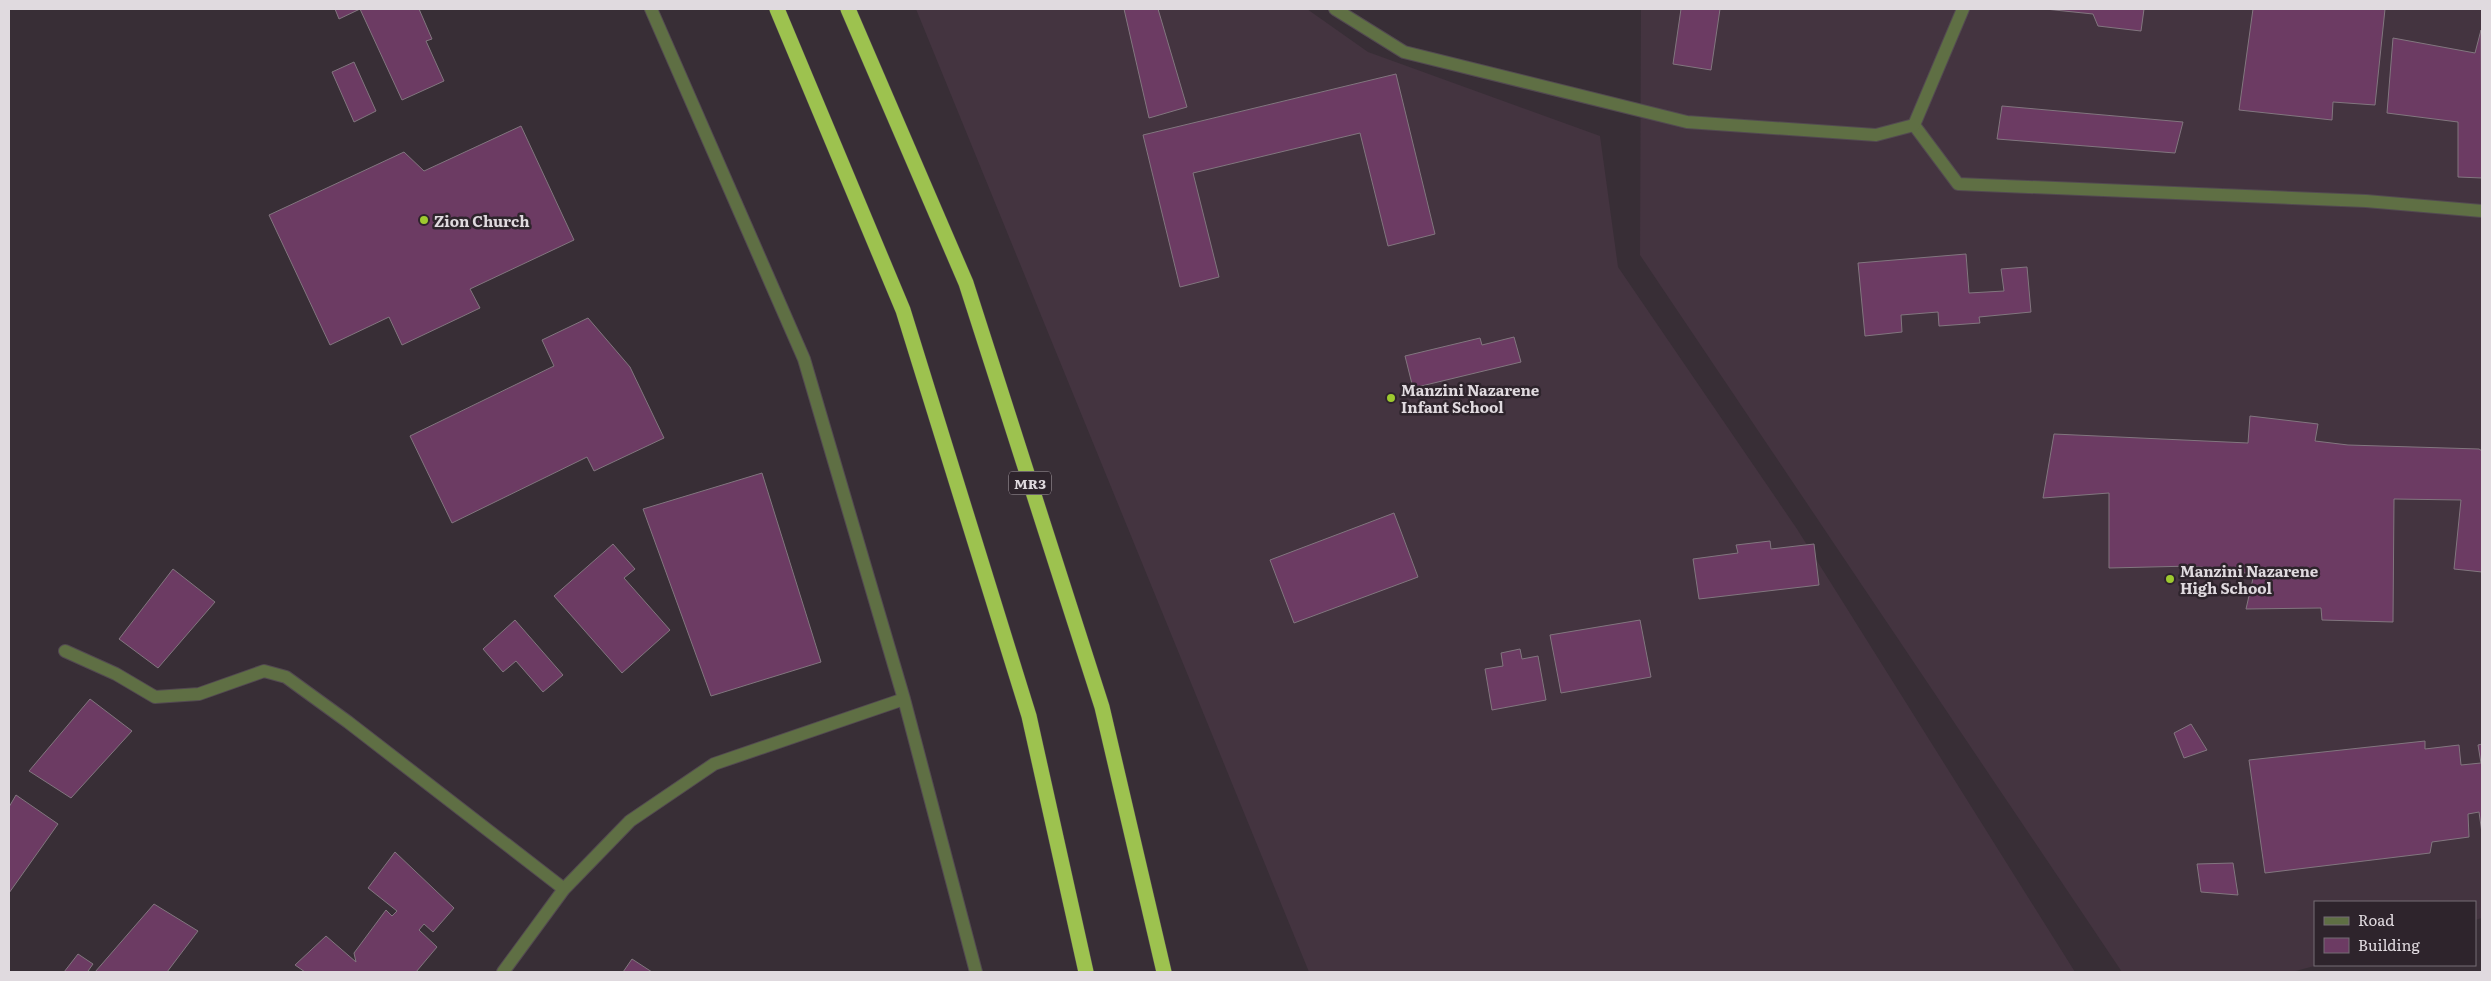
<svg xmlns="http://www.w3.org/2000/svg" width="2491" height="981" viewBox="0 0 2491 981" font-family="Literata,serif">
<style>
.built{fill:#443440}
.building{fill:#6c3b63;stroke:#82767f}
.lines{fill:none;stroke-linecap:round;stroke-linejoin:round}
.lane-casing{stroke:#534a51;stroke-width:14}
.street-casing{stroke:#534a51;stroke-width:14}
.highway-casing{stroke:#534a51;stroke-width:16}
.lane{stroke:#5f6f44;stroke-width:12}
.street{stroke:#5f6f44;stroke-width:12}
.highway{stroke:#9dc24f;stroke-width:15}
.poi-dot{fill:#9eca2f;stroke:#2e242c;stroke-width:2}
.labels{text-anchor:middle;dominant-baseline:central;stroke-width:5;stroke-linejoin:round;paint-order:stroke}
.shield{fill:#2e242c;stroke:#aba3a9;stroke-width:1}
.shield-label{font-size:14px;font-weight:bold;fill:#e0dadf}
.poi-label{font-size:15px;font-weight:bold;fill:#e0dadf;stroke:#2e242c;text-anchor:start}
</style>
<rect width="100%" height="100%" fill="#382e36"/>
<!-- built -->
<path class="built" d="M916,9H1307L1368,52L1600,136L1618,267L1797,529L2075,972H1309Z
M1641,9H2482V918L2475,920V902H2315V965H2318L2292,972H2122L1640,255Z"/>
<!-- building -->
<path class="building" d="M335,9H419L432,39L426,41L444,81L402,100L360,9L339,19Z
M1124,9H1158L1187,107L1149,118Z
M1681,9H1720L1711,70L1673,64Z
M2045,9H2144L2141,31L2098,26L2093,14Z
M2253,9H2385L2375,105L2333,102L2332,120L2239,110Z
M2481,30L2482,178L2458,177V122L2387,113L2393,38L2475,53Z
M354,62L376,111L354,122L332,72Z
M1396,74L1435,234L1388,246L1360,133L1193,173L1219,277L1180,287L1143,135Z
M2002,106L2183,122L2175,153L1997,139Z
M521,126L574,240L470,289L480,308L402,345L389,317L330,345L269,215L404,152L424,171Z
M1966,254L1969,293L2004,291L2001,269L2027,267L2031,312L1979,317L1980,323L1939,326L1938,312L1901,315L1902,332L1865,336L1858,263Z
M588,318L630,367L664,438L594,471L587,457L452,523L410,436L554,366L542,340Z
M1514,337L1521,362L1413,388L1405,356L1480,338L1482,345Z
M2250,416L2318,424L2315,441L2348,445L2479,449L2482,451V572L2454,569L2461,500L2394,499L2393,622L2322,620L2321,608L2246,609L2254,574L2192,566L2109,568V493L2043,498L2054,434L2248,443Z
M762,473L821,662L711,696L643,509Z
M1394,513L1418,577L1294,623L1270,560Z
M1770,541L1771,549L1814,544L1819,585L1699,599L1693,559L1738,553L1736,545Z
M613,544L635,569L624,578L670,630L622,673L554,596Z
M173,569L215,602L158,668L119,639Z
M515,620L563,675L543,692L516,661L503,672L483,649Z
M1640,620L1651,677L1561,693L1550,635Z
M1520,649L1522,659L1538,656L1546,700L1492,710L1485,669L1503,666L1501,653Z
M90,699L132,731L71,798L29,771Z
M2191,724L2207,750L2184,758L2174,733Z
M2425,741V749L2459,745L2461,765L2481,763L2478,745L2482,744V833L2479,812L2468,814L2469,837L2432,842L2430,853L2265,873L2249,760Z
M16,795L58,824L9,893V807Z
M395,852L454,908L433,932L424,924L419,930L437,947L416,972H305L295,965L326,936L356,962L354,953L386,910L392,916L397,911L368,888Z
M2233,863L2238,895L2201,892L2197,864Z
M154,904L198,931L167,972H95Z
M78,954L93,964L88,971L92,972H64Z
M632,959L652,972H623Z"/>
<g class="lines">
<defs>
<path id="lane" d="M1914,125L1958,184L2366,201L2482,211"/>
<path id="street" d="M651,9L804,359L904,699L976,972
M1335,9L1404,52L1687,122L1876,135L1914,125L1963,9
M65,651L116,674L155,697L199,694L264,671L286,677L348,722L564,889
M503,972L564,889L630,821L714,764L904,699"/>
<path id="highway" d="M777,9L903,310L1029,716L1086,972
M848,9L966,283L1102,707L1164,972"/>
</defs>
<!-- lane casing -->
<use href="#lane" class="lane-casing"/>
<!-- street casing -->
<use href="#street" class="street-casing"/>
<!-- highway casing -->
<use href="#highway" class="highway-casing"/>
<!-- lane -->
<use href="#lane" class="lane"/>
<!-- street -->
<use href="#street" class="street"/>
<!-- highway -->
<use href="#highway" class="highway"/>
</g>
<!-- markers -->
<g class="poi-dot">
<circle cx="424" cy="220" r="5"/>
<circle cx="1391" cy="398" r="5"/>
<circle cx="2170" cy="579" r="5"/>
</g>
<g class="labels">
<!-- shield labels -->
<rect class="shield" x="1009" y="471.5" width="42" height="23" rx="4"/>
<g class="shield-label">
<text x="1030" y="483">MR3</text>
</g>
<!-- poi labels -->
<g class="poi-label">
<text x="434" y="220">Zion Church</text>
<text x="1401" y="389">Manzini Nazarene<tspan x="1401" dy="17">Infant School</tspan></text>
<text x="2180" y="570">Manzini Nazarene<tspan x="2180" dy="17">High School</tspan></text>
</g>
</g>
<!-- border -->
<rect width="2491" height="981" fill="none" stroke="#e0dadf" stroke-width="20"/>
<!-- legend -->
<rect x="2314" y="901" width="162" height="65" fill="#2e242c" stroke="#756d74"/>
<rect x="2324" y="917" width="25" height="8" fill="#5f6f44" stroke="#756d74"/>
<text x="2358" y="926" font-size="15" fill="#e0dadf">Road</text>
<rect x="2324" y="938" width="25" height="15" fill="#6c3b63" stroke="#756d74"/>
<text x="2358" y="951" font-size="15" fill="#e0dadf">Building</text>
</svg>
